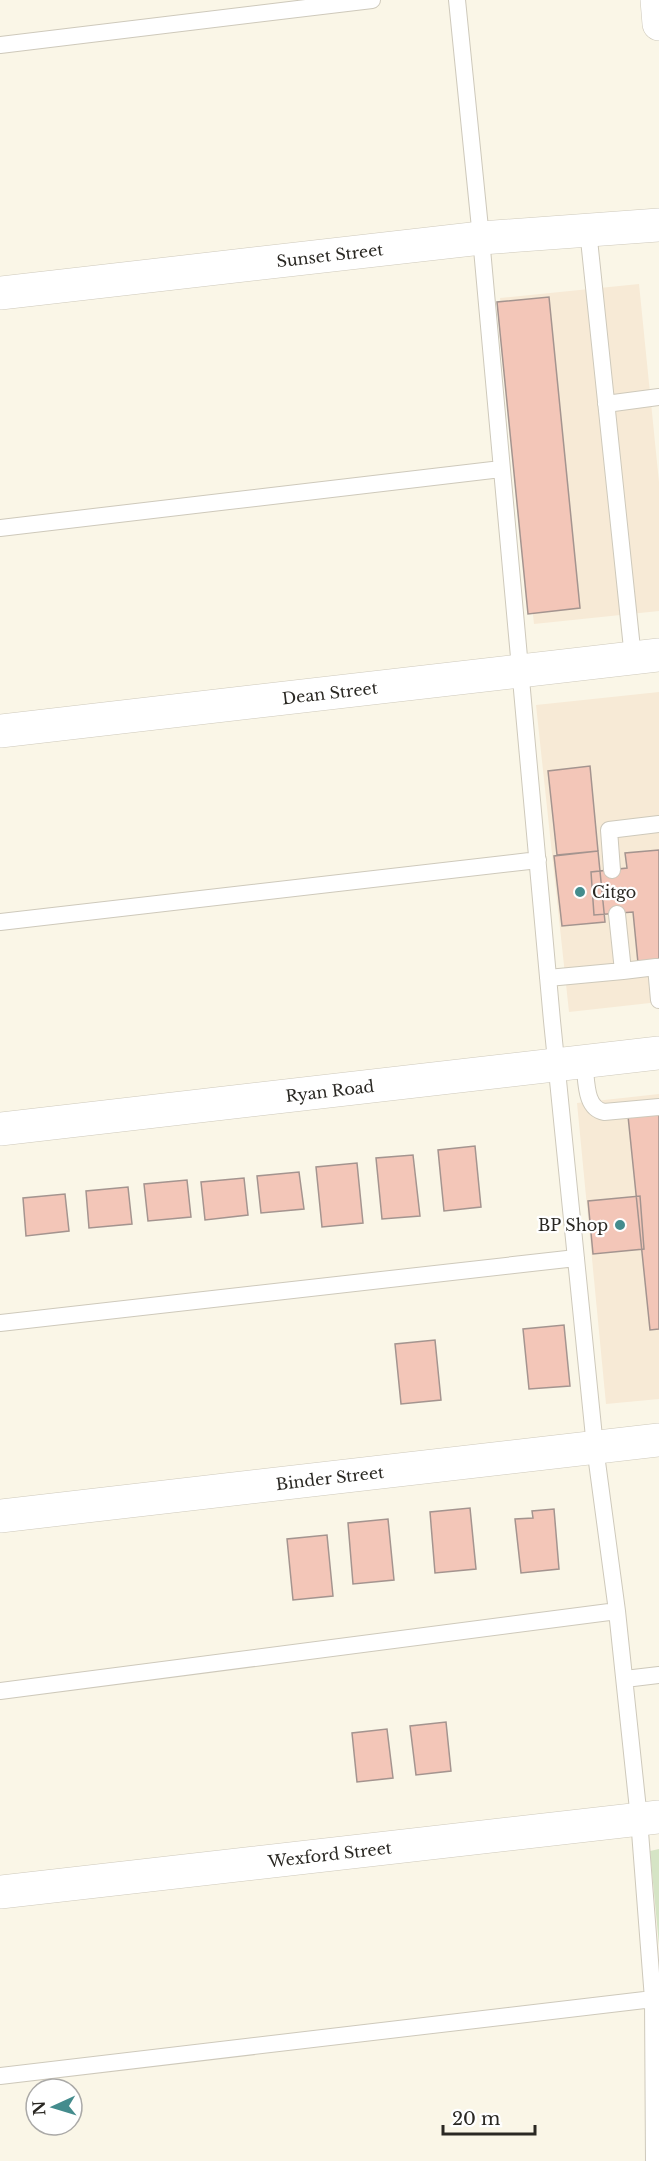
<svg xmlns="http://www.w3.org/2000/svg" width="659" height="2161" viewBox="0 0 659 2161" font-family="'Libre Baskerville',serif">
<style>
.commercial{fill:#f7ead6}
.green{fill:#d5e4c5}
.building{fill:#f3c6b8;stroke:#a4948f;stroke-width:1.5}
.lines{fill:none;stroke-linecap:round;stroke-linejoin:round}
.lane-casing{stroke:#cec9bb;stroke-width:18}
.street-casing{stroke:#cec9bb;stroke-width:34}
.secondary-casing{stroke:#cec9bb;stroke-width:34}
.lane{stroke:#fff;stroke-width:16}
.street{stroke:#fff;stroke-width:33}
.secondary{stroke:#fff;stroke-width:33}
.poi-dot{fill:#448c8d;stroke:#fff;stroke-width:2}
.labels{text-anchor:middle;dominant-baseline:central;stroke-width:4.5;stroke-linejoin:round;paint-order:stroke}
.street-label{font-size:16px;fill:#2a2823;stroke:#fff}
.poi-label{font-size:16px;fill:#2a2823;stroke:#fff;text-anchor:start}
</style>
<rect width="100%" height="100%" fill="#faf6e7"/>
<!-- commercial -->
<path class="commercial" d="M639,284L659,482V611L534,624L500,298Z
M659,692V1002L569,1012L536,705Z
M659,1094V1399L606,1404L577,1103Z"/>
<!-- green -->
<path class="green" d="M659,1849V1945L650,1851Z"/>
<!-- building -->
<path class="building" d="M549,297L580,608L528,614L497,302Z
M590,766L598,851L557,855L548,771Z
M659,850V962L638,963L633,912L594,915L591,872L627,868L625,853Z
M598,851L605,922L562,926L554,856Z
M659,1113V1329L650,1330L628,1116Z
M475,1146L481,1207L444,1211L438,1150Z
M413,1155L420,1216L382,1219L376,1158Z
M357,1163L363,1223L322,1227L316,1167Z
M299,1172L304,1209L261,1213L257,1176Z
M244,1178L248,1215L205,1220L201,1182Z
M187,1180L191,1217L148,1221L144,1184Z
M128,1187L132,1224L89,1228L86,1191Z
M65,1194L69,1231L26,1236L23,1198Z
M640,1196L644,1249L593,1254L588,1201Z
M564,1325L570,1386L529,1389L523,1329Z
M435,1340L441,1400L401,1404L395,1344Z
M470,1508L476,1569L435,1573L430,1512Z
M554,1509L559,1569L521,1573L515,1519L533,1518L532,1511Z
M388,1519L394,1580L353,1584L348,1523Z
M327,1535L333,1596L293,1600L287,1539Z
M446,1722L451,1771L416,1775L410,1726Z
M387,1729L393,1778L357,1782L352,1733Z"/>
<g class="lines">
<defs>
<path id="lane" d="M457,0L481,238L552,1021L595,1447L617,1611L639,1819L653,1999L654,2161
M0,45L372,0
M588,230L633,658
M606,404L659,397
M0,528L501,469
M612,870L609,830L659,824
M0,922L538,860
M659,967H656L659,1000
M623,971L656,967
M548,978L623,971L617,914
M584,1062C587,1079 584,1108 604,1112L659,1107
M0,1323L576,1258
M625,1679L659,1675
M0,1691L617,1611
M0,2076L653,1999"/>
<g id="street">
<path id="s1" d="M0,293L481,238L659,225"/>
<path id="s2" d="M0,731L659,655"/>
<path id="s3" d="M0,1516L659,1440"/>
<path id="s4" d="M0,1892L659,1817"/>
</g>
<g id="secondary">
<path d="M657,0L659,24"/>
<path id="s5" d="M0,1129L659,1053"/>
</g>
</defs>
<!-- lane casing -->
<use href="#lane" class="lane-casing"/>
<!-- street casing -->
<use href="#street" class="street-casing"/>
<!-- secondary casing -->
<use href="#secondary" class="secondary-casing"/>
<!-- lane -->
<use href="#lane" class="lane"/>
<!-- street -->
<use href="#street" class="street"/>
<!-- secondary -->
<use href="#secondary" class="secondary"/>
</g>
<!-- markers -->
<g class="poi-dot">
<circle cx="580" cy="892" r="6"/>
<circle cx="620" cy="1225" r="6"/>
</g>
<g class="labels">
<!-- street labels -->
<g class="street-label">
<text stroke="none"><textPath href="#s1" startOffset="332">Sunset Street</textPath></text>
<text stroke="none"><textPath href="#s2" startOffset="332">Dean Street</textPath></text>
<text stroke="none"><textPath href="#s5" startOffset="332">Ryan Road</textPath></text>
<text stroke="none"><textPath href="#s3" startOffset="332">Binder Street</textPath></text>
<text stroke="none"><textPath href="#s4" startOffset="332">Wexford Street</textPath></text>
</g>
<!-- poi labels -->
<g class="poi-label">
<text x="592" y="892">Citgo</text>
<text x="608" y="1225" text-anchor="end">BP Shop</text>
</g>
</g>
<!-- north arrow -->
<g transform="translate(54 2107) rotate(266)"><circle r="28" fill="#ffffff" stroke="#aaa9a7" stroke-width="1.5"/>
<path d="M0-4.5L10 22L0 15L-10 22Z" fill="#448c8d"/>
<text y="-9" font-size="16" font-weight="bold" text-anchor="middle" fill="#2a2823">N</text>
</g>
<!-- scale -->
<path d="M443 2125v9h92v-9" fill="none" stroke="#2a2823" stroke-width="3"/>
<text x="452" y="2125" font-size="18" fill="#2a2823" stroke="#ffffff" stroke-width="4.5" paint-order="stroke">20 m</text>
</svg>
